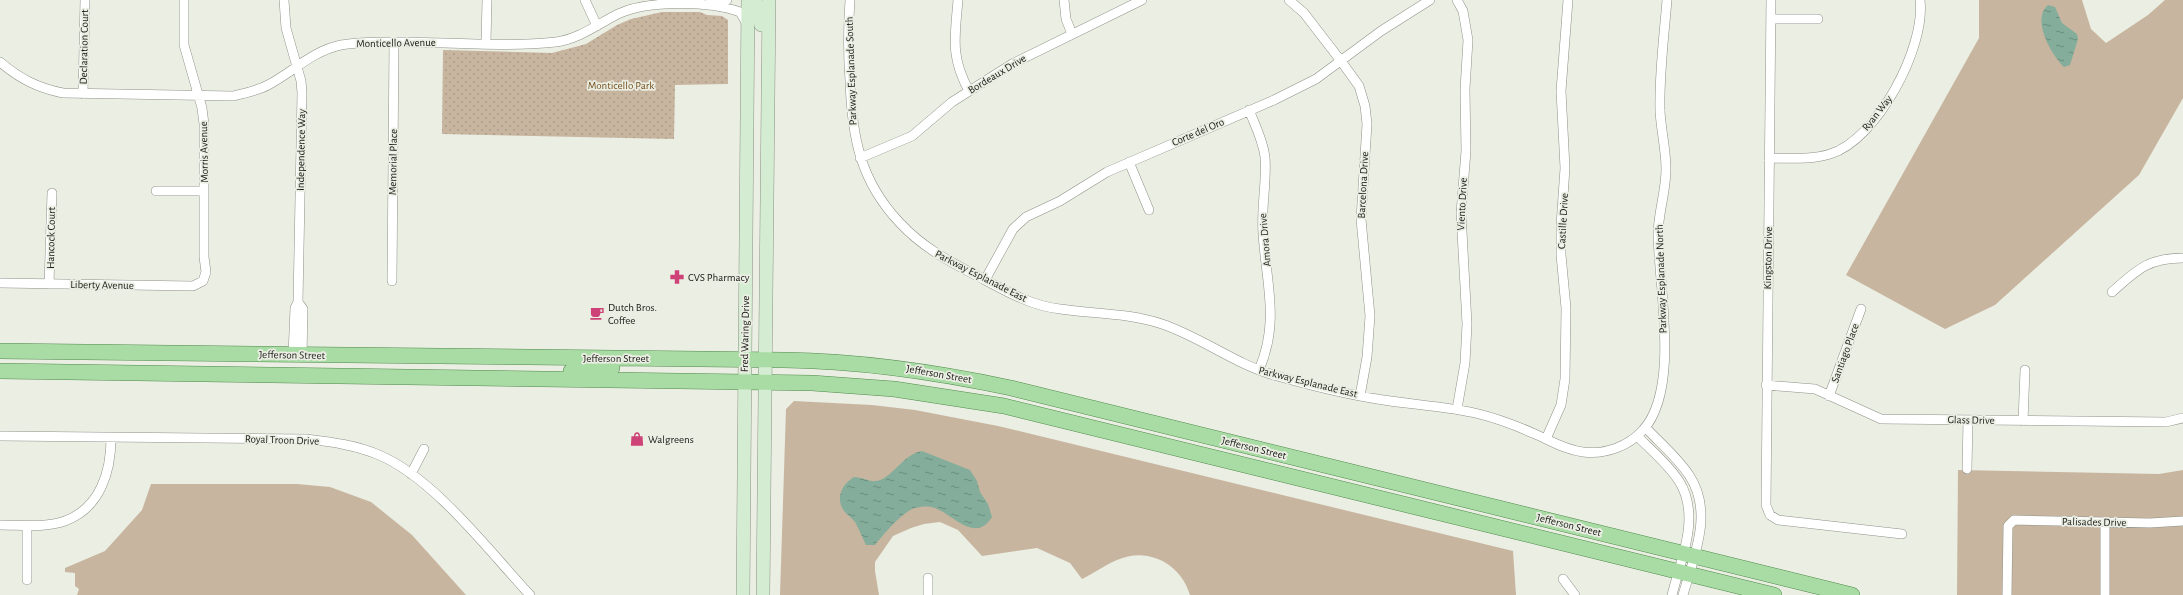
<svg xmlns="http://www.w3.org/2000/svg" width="2183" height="595" viewBox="0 0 2183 595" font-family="'Alegreya Sans',sans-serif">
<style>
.grass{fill:#c8b59f}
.park{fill:url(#park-dots)}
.water{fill:url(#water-ripples)}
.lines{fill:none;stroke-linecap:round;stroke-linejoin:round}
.street-casing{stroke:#8e9187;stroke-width:10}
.secondary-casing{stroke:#8e9187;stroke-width:14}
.primary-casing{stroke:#51894c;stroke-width:16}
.street{stroke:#fff;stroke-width:9}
.secondary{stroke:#d4edd2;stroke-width:13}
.primary{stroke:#a8dca4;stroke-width:15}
.labels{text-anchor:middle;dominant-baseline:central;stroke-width:3.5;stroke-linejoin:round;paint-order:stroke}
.street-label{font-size:11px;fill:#1a1b17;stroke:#ebeee3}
.park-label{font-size:11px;fill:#744f1b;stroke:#ebeee3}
.poi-label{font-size:11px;fill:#1a1b17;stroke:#ebeee3;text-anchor:start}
</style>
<defs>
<pattern id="park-dots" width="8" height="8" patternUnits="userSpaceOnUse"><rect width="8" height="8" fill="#c8b59f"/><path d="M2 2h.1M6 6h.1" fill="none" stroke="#ab9b88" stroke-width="1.8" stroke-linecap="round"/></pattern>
<pattern id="water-ripples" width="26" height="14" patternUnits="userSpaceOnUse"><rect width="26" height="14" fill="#84ae9b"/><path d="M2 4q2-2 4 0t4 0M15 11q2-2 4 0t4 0" fill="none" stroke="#6b8d7d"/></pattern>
</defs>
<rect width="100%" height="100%" fill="#ebeee3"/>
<!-- grass -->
<path class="grass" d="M1979,0H2082L2091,29L2106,43L2148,15L2165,0H2183V98L2139,175L1995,305L1945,329L1846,275L1979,38Z
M794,401L872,405L915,410L998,426L1513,551L1516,595H1190C1181,564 1148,546 1117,560C1105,565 1094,573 1082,579L1070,563L1037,548L982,556L958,530L940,522L924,524L911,528L893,536L875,562V571L879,595H780L786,409Z
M1958,470L2159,474L2183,470V595H1957Z
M151,484H297L330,487L371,502L412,535L466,595H77L79,589L75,586V573L65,572V568L105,551L142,510Z"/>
<!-- park -->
<path class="park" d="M662,12H700L707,15L722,16L728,20V84L675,85L674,139L442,134L443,50L552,53L586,44L617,25L631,19Z"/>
<!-- water -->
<path class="water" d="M2048,5L2055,7L2062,23L2077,34L2078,39L2070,65L2064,67C2051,55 2031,19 2048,5Z
M922,451L970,470L977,481L980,492L988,504L992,517C974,546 950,510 931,507C926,506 920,507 915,508C903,511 883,535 875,545H866C862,537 859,529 855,522C852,518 847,515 844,511C835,498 842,484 854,477C862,477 869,482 876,481C891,480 903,454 922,451Z"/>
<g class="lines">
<defs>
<path id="street" d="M284,0L286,28L301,81L302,93L298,302L295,308L293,355
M585,0L597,26
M850,0C848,27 848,54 850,81C852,137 860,181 900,223C924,249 954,264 985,280C1009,293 1033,306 1060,309C1095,314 1129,313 1162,324C1203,338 1236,365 1277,376C1309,385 1344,394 1377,399C1412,405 1446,406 1479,414C1499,419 1517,426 1535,434C1551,441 1566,450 1583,452C1605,455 1629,446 1643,430C1680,390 1659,287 1658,235C1658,213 1666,192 1666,169C1666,150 1661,130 1660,111C1659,74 1664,37 1667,0
M958,0C955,37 950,56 969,91
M1064,0L1066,19L1072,34
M1289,0L1304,13L1341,61L1359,86L1365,106L1367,124L1361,219L1370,316L1367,357L1360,396
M1771,0L1766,505L1770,515L1778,520L1902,534
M709,4L716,1L727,0
M1771,19H1818
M486,43L487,0
M0,62C20,79 38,88 63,93L233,96C245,93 257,91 268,85C293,72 312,51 341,45C363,41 386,42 408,42C456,43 507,47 556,42C579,39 598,24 618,14C648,0 710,1 740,12L747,24
M83,94L85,0
M1249,110C1255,125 1263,140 1265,157C1267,182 1261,207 1263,233C1266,283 1280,321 1259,370
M860,158L912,136L952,102L1012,64L1142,0
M1769,158C1789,158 1811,160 1830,154C1877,140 1926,47 1920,0
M1129,162L1149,210
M156,191H204
M985,280L1013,229L1026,217L1060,201L1107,172L1274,100L1316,79L1381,31L1430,0
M392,281L394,42
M0,283L193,286L203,281L206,272L204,257V124L202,108L184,45V0
M49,284L52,193
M2112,292C2137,270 2148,258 2183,258
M298,302L303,309L302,356
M1766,385L1815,389L1881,419L2166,422L2183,418
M1829,396L1861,309
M1457,409L1465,363L1467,324L1461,213L1466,151L1465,89L1468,40L1463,11L1457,0
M2023,421L2025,370
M1646,428C1660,443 1677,457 1689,475C1714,512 1694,556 1683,595
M0,436L307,439C331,442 356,445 379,455C434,478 489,551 530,595
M1637,436C1651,450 1668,464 1679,481C1701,516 1681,559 1672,595
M1546,439L1561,405L1565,379L1566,308L1561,255V225L1565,168L1561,91L1568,0
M1967,469L1968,420
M411,474L424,449
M0,525C21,525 45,528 65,521C100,508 111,472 111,438
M928,578V595
M1563,579L1575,595
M27,580V525
M2007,595L2008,526L2014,520L2150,523L2183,521
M2105,595V522"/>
<path id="secondary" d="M754,0L760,8L761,25
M743,595L748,0
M763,595L769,0"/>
<path id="primary" d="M0,351L784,360C861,361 936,372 1011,388L1852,595
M0,371L812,383L894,389L1004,406L1774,595
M571,379V371L573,369L612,368"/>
</defs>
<!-- street casing -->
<use href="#street" class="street-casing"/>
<!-- secondary casing -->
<use href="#secondary" class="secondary-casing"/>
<!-- primary casing -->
<use href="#primary" class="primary-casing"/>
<!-- street -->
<use href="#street" class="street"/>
<!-- secondary -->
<use href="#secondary" class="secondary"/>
<!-- primary -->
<use href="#primary" class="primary"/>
</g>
<!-- icons -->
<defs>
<symbol id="pharmacy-bare" viewBox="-9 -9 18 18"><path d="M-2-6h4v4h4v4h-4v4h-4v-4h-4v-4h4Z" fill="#ce4377" stroke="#ebeee3" stroke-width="2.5" paint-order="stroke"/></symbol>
<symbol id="cafe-bare" viewBox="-9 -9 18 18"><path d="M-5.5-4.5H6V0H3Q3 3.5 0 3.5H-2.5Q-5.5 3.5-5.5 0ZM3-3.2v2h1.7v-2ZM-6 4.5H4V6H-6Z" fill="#ce4377" stroke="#ebeee3" stroke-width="2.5" paint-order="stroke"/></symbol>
<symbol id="shop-bare" viewBox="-9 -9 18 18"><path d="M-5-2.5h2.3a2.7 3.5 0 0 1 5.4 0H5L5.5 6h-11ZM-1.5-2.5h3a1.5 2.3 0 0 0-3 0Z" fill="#ce4377" stroke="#ebeee3" stroke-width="2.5" paint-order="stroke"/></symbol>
</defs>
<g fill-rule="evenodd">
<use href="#pharmacy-bare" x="667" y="267" width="20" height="20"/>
<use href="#cafe-bare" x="587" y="303" width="20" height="20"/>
<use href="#shop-bare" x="627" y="429" width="20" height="20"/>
</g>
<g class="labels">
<!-- street labels -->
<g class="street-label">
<text transform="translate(396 43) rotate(-1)">Monticello Avenue</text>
<text transform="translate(84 47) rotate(-89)">Declaration Court</text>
<text transform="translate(851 71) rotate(-92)">Parkway Esplanade South</text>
<text transform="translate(997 74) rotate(-31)">Bordeaux Drive</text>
<text transform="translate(1877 113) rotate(-52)">Ryan Way</text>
<text transform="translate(1198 132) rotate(-23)">Corte del Oro</text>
<text transform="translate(301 150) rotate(-89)">Independence Way</text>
<text transform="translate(204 152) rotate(-91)">Morris Avenue</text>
<text transform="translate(393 162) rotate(-89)">Memorial Place</text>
<text transform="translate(1363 185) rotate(-87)">Barcelona Drive</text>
<text transform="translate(1462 204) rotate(-87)">Viento Drive</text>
<text transform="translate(1563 221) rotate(-87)">Castille Drive</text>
<text transform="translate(51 238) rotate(-89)">Hancock Court</text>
<text transform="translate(1265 240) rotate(-95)">Amora Drive</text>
<text transform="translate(1768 258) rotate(-89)">Kingston Drive</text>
<text transform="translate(981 276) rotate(27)">Parkway Esplanade East</text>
<text transform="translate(1661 279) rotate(-92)">Parkway Esplanade North</text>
<text transform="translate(102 285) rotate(1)">Liberty Avenue</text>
<text transform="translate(745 334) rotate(-89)">Fred Waring Drive</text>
<text transform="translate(1845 353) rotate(-70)">Santiago Place</text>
<text transform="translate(292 355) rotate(1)">Jefferson Street</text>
<text x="616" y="358">Jefferson Street</text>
<text transform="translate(939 374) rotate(10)">Jefferson Street</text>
<text transform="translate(1308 382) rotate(14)">Parkway Esplanade East</text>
<text transform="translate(1971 420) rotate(1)">Glass Drive</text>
<text transform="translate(282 440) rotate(2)">Royal Troon Drive</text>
<text transform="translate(1254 448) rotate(14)">Jefferson Street</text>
<text transform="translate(2094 522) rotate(1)">Palisades Drive</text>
<text transform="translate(1569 525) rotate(14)">Jefferson Street</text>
</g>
<!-- park labels -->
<g class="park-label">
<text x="621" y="85">Monticello Park</text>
</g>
<!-- poi labels -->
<g class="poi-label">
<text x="688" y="277">CVS Pharmacy</text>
<text x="608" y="307">Dutch Bros.<tspan x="608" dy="13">Coffee</tspan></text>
<text x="648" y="439">Walgreens</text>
</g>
</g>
</svg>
